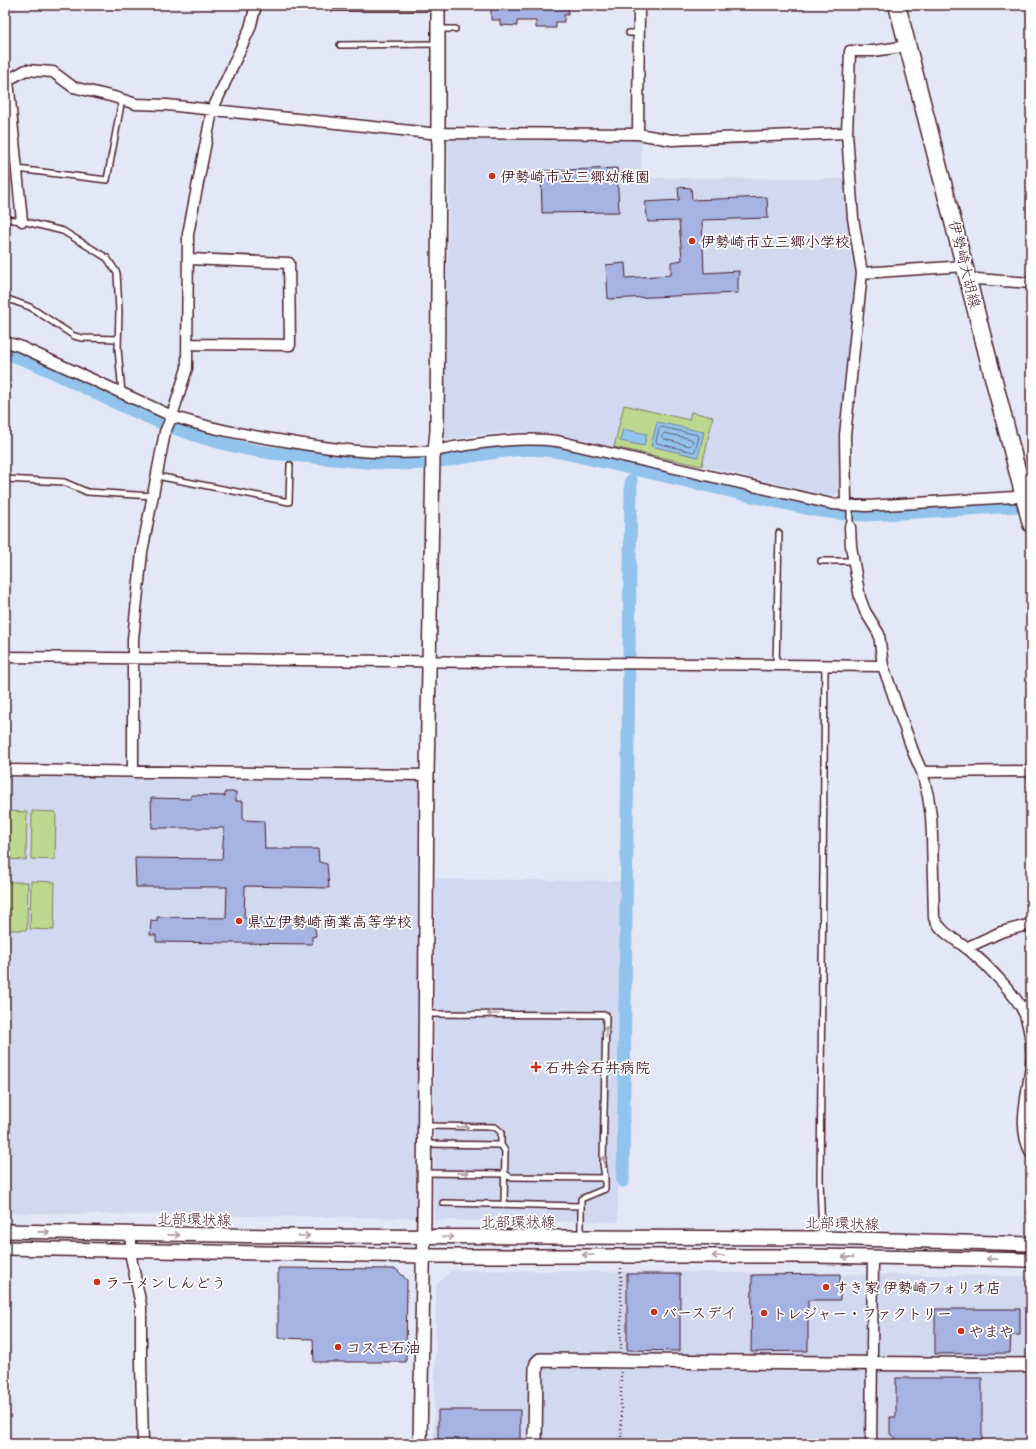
<svg xmlns="http://www.w3.org/2000/svg" width="1036" height="1449" viewBox="0 0 1036 1449" font-family="'Patrick Hand','Klee One',sans-serif">
<style>
.built{fill:#d1d8f0}
.green{fill:#bcd88f;stroke:#837c5d}
.water{fill:#92c3ed;stroke:#75819f}
.lines{fill:none;stroke-linecap:round;stroke-linejoin:round}
.shore{stroke:#676179;stroke-width:1}
.canal{stroke:#92c3ed;stroke-width:13}
.building{fill:#a5b2e2;stroke:#4a1f2b}
.service-casing{stroke:#4a1f2b;stroke-width:8}
.minor-casing{stroke:#4a1f2b;stroke-width:13}
.tertiary-casing{stroke:#4a1f2b;stroke-width:16}
.primary-casing{stroke:#4a1f2b;stroke-width:19}
.path{stroke:#4a1f2b;stroke-width:2.5;stroke-dasharray:1 3;stroke-linecap:butt}
.service{stroke:#fff;stroke-width:5}
.minor{stroke:#fff;stroke-width:10}
.tertiary{stroke:#fff;stroke-width:13}
.primary{stroke:#fff;stroke-width:16}
.oneway{stroke:#ae9aa0}
.poi-dot{fill:#c8321e;stroke:#fff;stroke-width:1.5}
.labels{text-anchor:middle;dominant-baseline:central;stroke-width:3.5;stroke-linejoin:round;paint-order:stroke}
.poi-label{font-size:15px;font-weight:bold;fill:#4a1f2b;stroke:#fff;text-anchor:start}
.street-label{font-size:15px;fill:#4a1f2b;stroke:#fff}
</style>
<rect width="100%" height="100%" fill="#e4e8f6"/>
<filter id="ink" filterUnits="userSpaceOnUse"><feTurbulence type="fractalNoise" baseFrequency=".025" numOctaves="2"/><feDisplacementMap in="SourceGraphic" scale="8" xChannelSelector="R" yChannelSelector="G"/><feConvolveMatrix kernelMatrix="1 2 1 2 8 2 1 2 1" color-interpolation-filters="sRGB"/></filter>
<g filter="url(#ink)">
<!-- built -->
<path class="built" d="M448,140H641L642,178L846,179L850,233L855,258L856,280L841,429L840,492L834,496L821,494L703,466L555,434L510,432L482,434L448,440L444,435L449,212Z
M5,777L421,781L416,1218L5,1213Z
M435,879L621,881L618,1222L434,1220Z
M452,1270L1031,1276V1444H434L436,1285Z"/>
<!-- green -->
<path class="green" d="M624,405L689,420L691,412L713,417L702,466L614,447Z
M5,811L27,812L26,860L5,859Z
M32,811L56,812L55,860L31,859Z
M31,881L55,882L54,930L30,929Z
M5,882H28L27,930H5Z"/>
<!-- water -->
<path class="water" d="M657,422L704,432L698,457L651,446Z
M623,429L647,434L644,446L620,441Z"/>
<g class="lines">
<!-- shore -->
<path class="shore" d="M661,427L698,435L699,437L695,451L693,452L657,443L656,441L659,429Z
M665,433L691,439L693,441L692,444L690,446L664,439L662,437Z"/>
<!-- canal -->
<path class="canal" d="M5,353C42,364 75,384 110,400C163,425 212,445 271,453C292,455 313,457 334,459C364,462 394,465 425,463C471,459 513,443 560,452L814,510L845,514L866,515L1017,506
M623,1181L631,481"/>
</g>
<!-- building -->
<path class="building" d="M491,5H569L568,15H564V22H556V28H536V21H517V26L500,25V20H491Z
M617,168L619,212L542,213L541,171Z
M678,187L691,188L692,200L767,197L768,218L702,220L704,273L739,271L738,281V293L608,299L606,265L625,263L626,278L671,275V262L682,260L679,221L648,222L645,202L679,200Z
M225,792H236V801H243V820L264,821L265,849H318L319,862L327,864L329,888L245,886L244,918L308,920L314,922L316,936L312,937V944L156,942V935H150L151,920L157,921V917L226,918L227,887H136L135,858L222,859L224,828H152L151,798L191,799V795L225,796Z
M278,1268L396,1269L407,1280L406,1362H314L313,1339L278,1338Z
M627,1274H680V1351L627,1350Z
M840,1274V1300H808V1351L751,1352L752,1275Z
M935,1309H1020V1335H1011L1010,1353L935,1354Z
M896,1378H982V1444H939V1442L902,1444L890,1434V1417H896Z
M438,1410H520V1444H438Z"/>
<g class="lines">
<defs>
<path id="service" d="M334,8H437
M439,29H455
M629,33H639
M340,45L437,44
M5,153L15,154
M17,169L107,180L122,99
M5,219L22,221L63,231L107,258L117,273L119,311L118,349L122,393
M5,298L30,307L74,336L82,338L118,339
M157,476L289,502L290,465
M5,479L64,482L87,492L153,496
M850,527V505
M821,561H854
M776,666L779,533
M1022,1009L1028,1002L1031,994
M425,1126L495,1127L501,1132V1145L425,1144
M501,1145L505,1151L504,1204
M425,1173L505,1174L510,1177L605,1178L603,1163L606,1015L425,1014
M443,1203L581,1206
M581,1236V1199L605,1189V1178
M822,1237L820,1180L825,666"/>
<path id="minor" d="M5,80H8L26,70L53,72L73,87L114,97L136,104L167,105L430,133L638,134L672,140L847,133
M8,80L22,221
M638,134L639,5
M862,273L965,266
M969,280L977,279L1031,283
M5,342L19,346L172,416C210,429 246,435 285,441C331,449 377,455 424,452C434,452 444,449 454,447C488,442 522,437 557,441L832,504L867,506L1014,497H1029
M187,344L290,345L289,263L189,259
M846,505L845,435L862,273L853,218L847,133L850,51H873L908,46
M850,527L851,546L860,598L865,611L879,634L883,666L914,754L922,772L928,796L931,816L932,836L934,918C941,933 957,940 969,950C987,965 1016,994 1025,1015C1030,1030 1032,1047 1031,1063C1029,1092 1016,1126 1031,1153
M5,657L883,666
M5,770L427,775
M133,772V639L142,552L165,432L172,416L187,368L188,234L212,111L250,28L256,5
M922,772L1031,771
M966,948L1001,932L1031,924
M131,1234V1257L141,1305V1363L143,1444
M871,1444L873,1257"/>
<path id="tertiary" d="M5,1231L278,1236L822,1238L1031,1244
M5,1248L423,1256H814L1031,1260
M420,1444L424,1216L427,775L433,456L435,451L437,431L439,144L438,133V5
M535,1444L536,1367L537,1363L540,1360L1031,1365"/>
<path id="primary" d="M897,5L1031,524"/>
</defs>
<!-- service casing -->
<use href="#service" class="service-casing"/>
<!-- minor casing -->
<use href="#minor" class="minor-casing"/>
<!-- tertiary casing -->
<use href="#tertiary" class="tertiary-casing"/>
<!-- primary casing -->
<use href="#primary" class="primary-casing"/>
<!-- path -->
<path class="path" d="M621,1268V1349
M621,1372V1444"/>
<!-- service -->
<use href="#service" class="service"/>
<!-- minor -->
<use href="#minor" class="minor"/>
<!-- tertiary -->
<use href="#tertiary" class="tertiary"/>
<!-- primary -->
<use href="#primary" class="primary"/>
</g>
<!-- one-way arrows -->
<defs><path id="oneway-shaft" d="M-6 0H5M1.5-3L5.5 0L1.5 3" fill="none" stroke-width="1.6" stroke-linecap="round" stroke-linejoin="round"/></defs>
<g class="oneway">
<use href="#oneway-shaft" transform="translate(493 1014) rotate(-180)"/>
<use href="#oneway-shaft" transform="translate(606 1032) rotate(-89)"/>
<use href="#oneway-shaft" transform="translate(463 1127) rotate(1)"/>
<use href="#oneway-shaft" transform="translate(604 1162) rotate(-95)"/>
<use href="#oneway-shaft" transform="translate(463 1173) rotate(1)"/>
<use href="#oneway-shaft" transform="translate(44 1232) rotate(1)"/>
<use href="#oneway-shaft" transform="translate(174 1235) rotate(1)"/>
<use href="#oneway-shaft" transform="translate(304 1236)"/>
<use href="#oneway-shaft" transform="translate(448 1237)"/>
<use href="#oneway-shaft" transform="translate(588 1255) rotate(180)"/>
<use href="#oneway-shaft" transform="translate(718 1256) rotate(-180)"/>
<use href="#oneway-shaft" transform="translate(848 1257) rotate(-179)"/>
<use href="#oneway-shaft" transform="translate(992 1259) rotate(-179)"/>
</g>
</g>
<!-- markers -->
<g class="poi-dot">
<circle cx="492" cy="176" r="4"/>
<circle cx="692" cy="241" r="4"/>
<circle cx="239" cy="921" r="4"/>
<path d="M534 1061h4v4h4v4h-4v4h-4v-4h-4v-4h4z"/>
<circle cx="97" cy="1282" r="4"/>
<circle cx="826" cy="1287" r="4"/>
<circle cx="654" cy="1312" r="4"/>
<circle cx="764" cy="1313" r="4"/>
<circle cx="961" cy="1331" r="4"/>
<circle cx="338" cy="1347" r="4"/>
</g>
<g class="labels">
<!-- poi labels -->
<g class="poi-label">
<text x="500" y="176">伊勢崎市立三郷幼稚園</text>
<text x="700" y="241">伊勢崎市立三郷小学校</text>
<text x="247" y="921">県立伊勢崎商業高等学校</text>
<text x="545" y="1067">石井会石井病院</text>
<text x="105" y="1282">ラーメンしんどう</text>
<text x="834" y="1287">すき家 伊勢崎フォリオ店</text>
<text x="662" y="1312">バースデイ</text>
<text x="772" y="1313">トレジャー・ファクトリー</text>
<text x="969" y="1331">やまや</text>
<text x="346" y="1347">コスモ石油</text>
</g>
<!-- street labels -->
<g class="street-label">
<text transform="translate(965 264) rotate(76)">伊勢崎大胡線</text>
<text transform="translate(194 1219) rotate(1)">北部環状線</text>
<text x="518" y="1221">北部環状線</text>
<text transform="translate(842 1223) rotate(1)">北部環状線</text>
</g>
</g>
<!-- margin -->
<rect width="1036" height="1449" fill="none" stroke="#fff" stroke-width="20"/>
<rect x="10" y="10" width="1016" height="1429" fill="none" stroke="#4a1f2b" stroke-width="1.5" filter="url(#ink)"/>
</svg>
